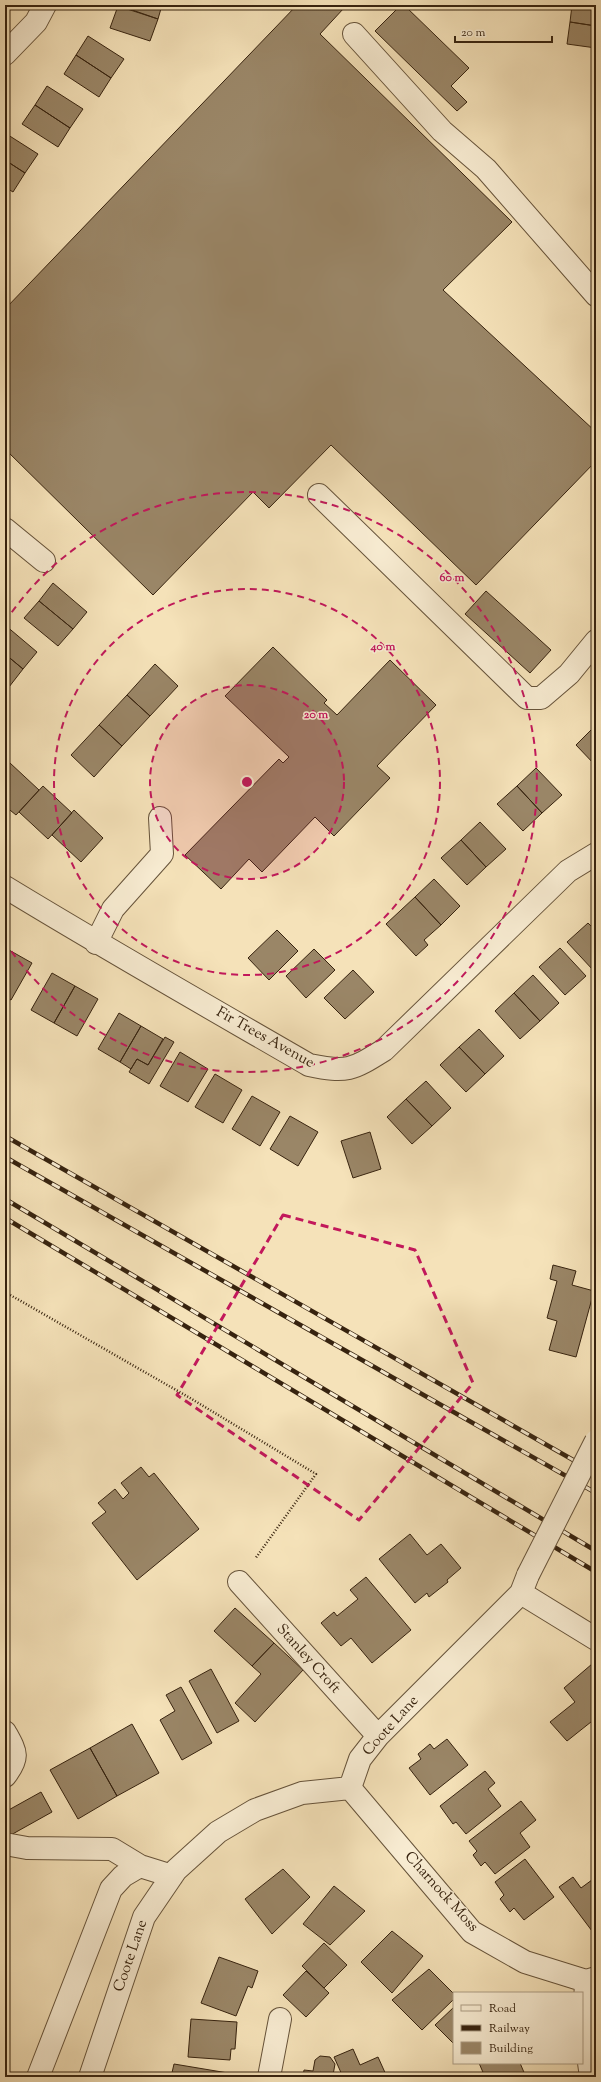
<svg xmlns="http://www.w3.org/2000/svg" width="601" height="2082" viewBox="0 0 601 2082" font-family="'Sorts Mill Goudy',serif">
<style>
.building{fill:#9a8667;stroke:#37230f}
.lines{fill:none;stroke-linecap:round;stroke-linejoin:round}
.minor-casing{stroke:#66533a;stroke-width:24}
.path{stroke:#37230f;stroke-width:2.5;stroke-dasharray:1 2;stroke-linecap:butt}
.minor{stroke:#f8ecd2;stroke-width:22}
.rail-casing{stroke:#37230f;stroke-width:4.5}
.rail{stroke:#f8ecd2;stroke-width:3;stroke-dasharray:9;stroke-linecap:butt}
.minor-bridge-casing{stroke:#66533a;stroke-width:24;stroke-linecap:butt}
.minor-bridge{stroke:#f8ecd2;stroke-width:22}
.marked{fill:none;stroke:#c2185b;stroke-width:3;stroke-dasharray:8 5;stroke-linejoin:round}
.ring{fill:none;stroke:#c2185b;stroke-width:2;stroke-dasharray:7 5}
.labels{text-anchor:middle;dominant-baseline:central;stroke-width:3;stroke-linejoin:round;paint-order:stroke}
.street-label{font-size:15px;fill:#37230f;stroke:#f8ecd2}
.centre{fill:#c2185b;stroke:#f8ecd2;stroke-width:2}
.ring-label{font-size:12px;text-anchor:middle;font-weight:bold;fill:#c2185b;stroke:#f8ecd2;stroke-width:3;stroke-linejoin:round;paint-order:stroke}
</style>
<rect width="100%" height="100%" fill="#f5e2b9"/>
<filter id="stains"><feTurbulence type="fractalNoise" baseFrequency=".005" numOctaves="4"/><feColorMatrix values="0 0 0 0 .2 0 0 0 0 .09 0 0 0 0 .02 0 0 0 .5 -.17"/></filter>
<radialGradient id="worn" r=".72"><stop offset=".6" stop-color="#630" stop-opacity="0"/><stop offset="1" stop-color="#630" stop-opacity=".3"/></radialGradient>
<!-- building -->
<path class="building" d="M118,5H162L158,19Z
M297,5H341L344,8L320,34L512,222L443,290L596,432V461L476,585L331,445L269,508L253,492L153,595L5,449V309Z
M401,5H404L469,68L451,86L467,102L457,111L375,31Z
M572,5H596V26L570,22Z
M118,6L158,19L150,41L110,28Z
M570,22L596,26V48L567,44Z
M88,36L124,59L111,78L76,55Z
M76,55L111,78L99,97L64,74Z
M47,86L83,109L70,128L35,105Z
M35,105L70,128L58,147L22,124Z
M5,133L38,154L25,173L5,160Z
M5,160L25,173L13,192L5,187Z
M53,583L87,612L73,629L39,601Z
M486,591L551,650L530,673L465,614Z
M39,601L73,629L58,646L24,618Z
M5,625L37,652L23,669L5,654Z
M273,647L327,700L324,703L337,715L390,660L436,705L377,766L390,778L334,836L315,817L262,872L249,859L221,889L185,855L279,759L283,763L289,757L225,696Z
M5,654L23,669L9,687L5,684Z
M155,664L178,686L150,716L127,695Z
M127,695L150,716L122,746L99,725Z
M99,725L122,746L94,777L71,755Z
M595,726L596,728V766L576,745Z
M10,763L39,790L16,815L5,806V769Z
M536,768L562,795L542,813L517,786Z
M43,786L72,813L48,839L19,812Z
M517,786L542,813L523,831L497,804Z
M74,810L103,838L81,862L52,835Z
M480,822L506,849L486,867L461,840Z
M461,840L486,867L467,885L441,858Z
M434,879L460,906L441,925L415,897Z
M415,897L441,925L424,940L428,945L416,956L386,924Z
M588,923L596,931V968L593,970L567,942Z
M277,930L298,951L269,980L248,958Z
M560,948L586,976L565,995L539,967Z
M314,949L335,970L306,998L286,976Z
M9,950L32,963L11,1000L5,997V957Z
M353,970L374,992L345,1019L324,998Z
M52,973L75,986L54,1023L31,1010Z
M533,975L559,1003L540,1021L514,993Z
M75,986L98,999L77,1036L54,1023Z
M514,993L540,1021L520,1039L495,1011Z
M119,1013L141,1026L120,1062L98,1049Z
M141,1026L163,1039L148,1065L137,1059L131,1069L120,1062Z
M479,1029L504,1056L485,1074L459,1047Z
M165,1037L174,1042L149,1084L129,1072L137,1059L148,1065Z
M459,1047L485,1074L466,1092L440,1065Z
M180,1052L208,1069L188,1102L160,1086Z
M215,1074L242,1090L223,1123L195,1107Z
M426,1081L451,1108L432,1126L406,1099Z
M252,1096L280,1112L260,1146L232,1129Z
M406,1099L432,1126L412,1144L387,1117Z
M290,1116L318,1132L298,1166L270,1149Z
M370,1132L381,1169L353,1178L341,1141Z
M553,1265L576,1271L572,1285L594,1291L576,1357L549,1350L557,1321L547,1318L557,1281L550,1279Z
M141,1467L149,1477L154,1473L199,1529L137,1580L92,1523L106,1512L98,1503L115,1489L123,1499L129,1493L121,1483Z
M410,1534L427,1555L441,1544L461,1568L447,1580L448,1582L429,1597L427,1593L415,1603L379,1559Z
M366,1577L411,1630L372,1663L351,1638L341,1646L321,1623L334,1612L337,1616L358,1599L350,1590Z
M235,1608L274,1643L252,1666L214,1631Z
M274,1643L303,1670L255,1722L235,1703L261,1674L252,1666Z
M592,1664L596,1668V1718L567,1741L550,1722L575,1702L564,1688Z
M211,1669L239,1721L217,1733L189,1681Z
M181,1687L212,1743L182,1760L160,1720L175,1711L166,1695Z
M132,1724L159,1773L117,1796L90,1748Z
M447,1739L468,1765L430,1795L409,1768L421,1759L418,1754L430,1744L434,1749Z
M90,1748L117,1796L78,1819L50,1770Z
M485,1771L495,1783L488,1789L501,1806L466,1834L456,1822L453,1824L440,1806Z
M41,1792L52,1812L9,1836L5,1828V1812Z
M521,1801L536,1820L520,1833L530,1847L495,1874L485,1862L481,1866L473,1855L477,1851L469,1841Z
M525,1859L554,1897L524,1920L514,1908L510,1912L500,1899L504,1895L495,1882Z
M283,1869L310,1897L272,1934L245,1899Z
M573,1877L581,1888L596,1877L595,1935L559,1887Z
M334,1886L365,1911L330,1945L303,1924Z
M392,1931L423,1956L392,1993L361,1962Z
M324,1943L347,1965L324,1988L302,1966Z
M219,1957L258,1971L252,1988L248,1986L236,2016L201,2003Z
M429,1969L454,1994V1999L422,2030L392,2000Z
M306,1971L329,1993L306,2017L283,1995Z
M454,2007V2044L435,2025Z
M191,2019L237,2022L235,2049H231L230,2060L188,2057Z
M353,2049L360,2065L378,2057L387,2077H343L334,2057Z
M320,2056L330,2057L335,2064L333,2075H337L336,2077H303L304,2070L313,2071L315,2060Z
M479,2063H520L526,2077H485Z
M174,2064L234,2074L233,2077H171Z"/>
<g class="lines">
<defs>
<path id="minor" d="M354,34L442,131L486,169L596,295
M5,54L36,22L45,5
M319,495L527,698H541L569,674L596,641
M5,529L44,561
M5,887C105,948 207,1006 309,1065C347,1073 352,1070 384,1050L568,871L596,854
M96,943L113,909L162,854L160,818
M239,1582L378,1736
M521,1593L596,1639
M5,1732C16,1752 20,1757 5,1776
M350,1788L472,1932L525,1962L586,1981L596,1978
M5,1844L27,1848L112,1849L140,1866L172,1876
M586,1981L584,2027L591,2077
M38,2077L111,1889L123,1876L140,1866
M90,2077L144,1917L176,1870L218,1832L255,1810L302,1793L350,1788L360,1759L378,1736L521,1593L528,1575
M269,2077L280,2019"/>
</defs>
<!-- minor casing -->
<use href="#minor" class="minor-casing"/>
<!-- path -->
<path class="path" d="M5,1292L190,1398L316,1474L255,1559"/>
<!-- minor -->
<use href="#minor" class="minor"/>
<defs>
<path id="rail" d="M5,1136L596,1473
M5,1157L596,1493
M5,1199L596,1551
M5,1218L596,1572"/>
</defs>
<!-- rail casing -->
<use href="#rail" class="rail-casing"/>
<!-- rail -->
<use href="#rail" class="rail"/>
<defs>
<path id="minor-bridge" d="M528,1575L596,1441"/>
</defs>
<!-- minor-bridge casing -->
<use href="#minor-bridge" class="minor-bridge-casing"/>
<!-- minor-bridge -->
<use href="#minor-bridge" class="minor-bridge"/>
</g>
<!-- marked area -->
<path class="marked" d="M283,1215L415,1250L473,1383L359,1520L177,1395Z"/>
<!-- distance rings -->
<circle cx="247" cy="782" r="97" fill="#c2185b" fill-opacity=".12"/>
<g class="ring">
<circle cx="247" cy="782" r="97"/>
<circle cx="247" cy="782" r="193"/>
<path d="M5 622A290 290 0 1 1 5 942"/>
</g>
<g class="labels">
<!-- street labels -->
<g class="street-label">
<text transform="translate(265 1038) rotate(29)">Fir Trees Avenue</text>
<text transform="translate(308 1659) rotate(48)">Stanley Croft</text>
<text transform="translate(391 1726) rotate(-48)">Coote Lane</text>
<text transform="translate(441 1892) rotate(48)">Charnock Moss</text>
<text transform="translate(131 1956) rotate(-71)">Coote Lane</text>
</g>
</g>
<circle cx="247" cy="782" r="6" class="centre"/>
<g class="ring-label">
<text x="452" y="581">60 m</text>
<text x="383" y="650">40 m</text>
<text x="316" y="718">20 m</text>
</g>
<!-- margin -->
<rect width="601" height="2082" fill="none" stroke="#f5e2b9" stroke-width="20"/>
<rect x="6" y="6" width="589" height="2070" fill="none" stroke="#37230f" stroke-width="2"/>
<rect x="10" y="10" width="581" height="2062" fill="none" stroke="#37230f"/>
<!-- legend -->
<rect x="453" y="1992" width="130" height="72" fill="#f8ecd2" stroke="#ab9c84"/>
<rect x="461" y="2005" width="20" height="6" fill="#f8ecd2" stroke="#ab9c84"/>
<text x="489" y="2012" font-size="12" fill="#37230f">Road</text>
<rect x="461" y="2025" width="20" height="6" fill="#37230f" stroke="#ab9c84"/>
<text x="489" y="2032" font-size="12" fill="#37230f">Railway</text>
<rect x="461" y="2042" width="20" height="12" fill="#9a8667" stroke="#ab9c84"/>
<text x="489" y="2052" font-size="12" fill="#37230f">Building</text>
<!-- scale -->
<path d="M455 36v6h97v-6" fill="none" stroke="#37230f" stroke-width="2"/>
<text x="461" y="36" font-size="12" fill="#37230f" stroke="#f8ecd2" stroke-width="3" paint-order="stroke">20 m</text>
<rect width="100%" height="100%" filter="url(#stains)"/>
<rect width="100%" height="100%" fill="url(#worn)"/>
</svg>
